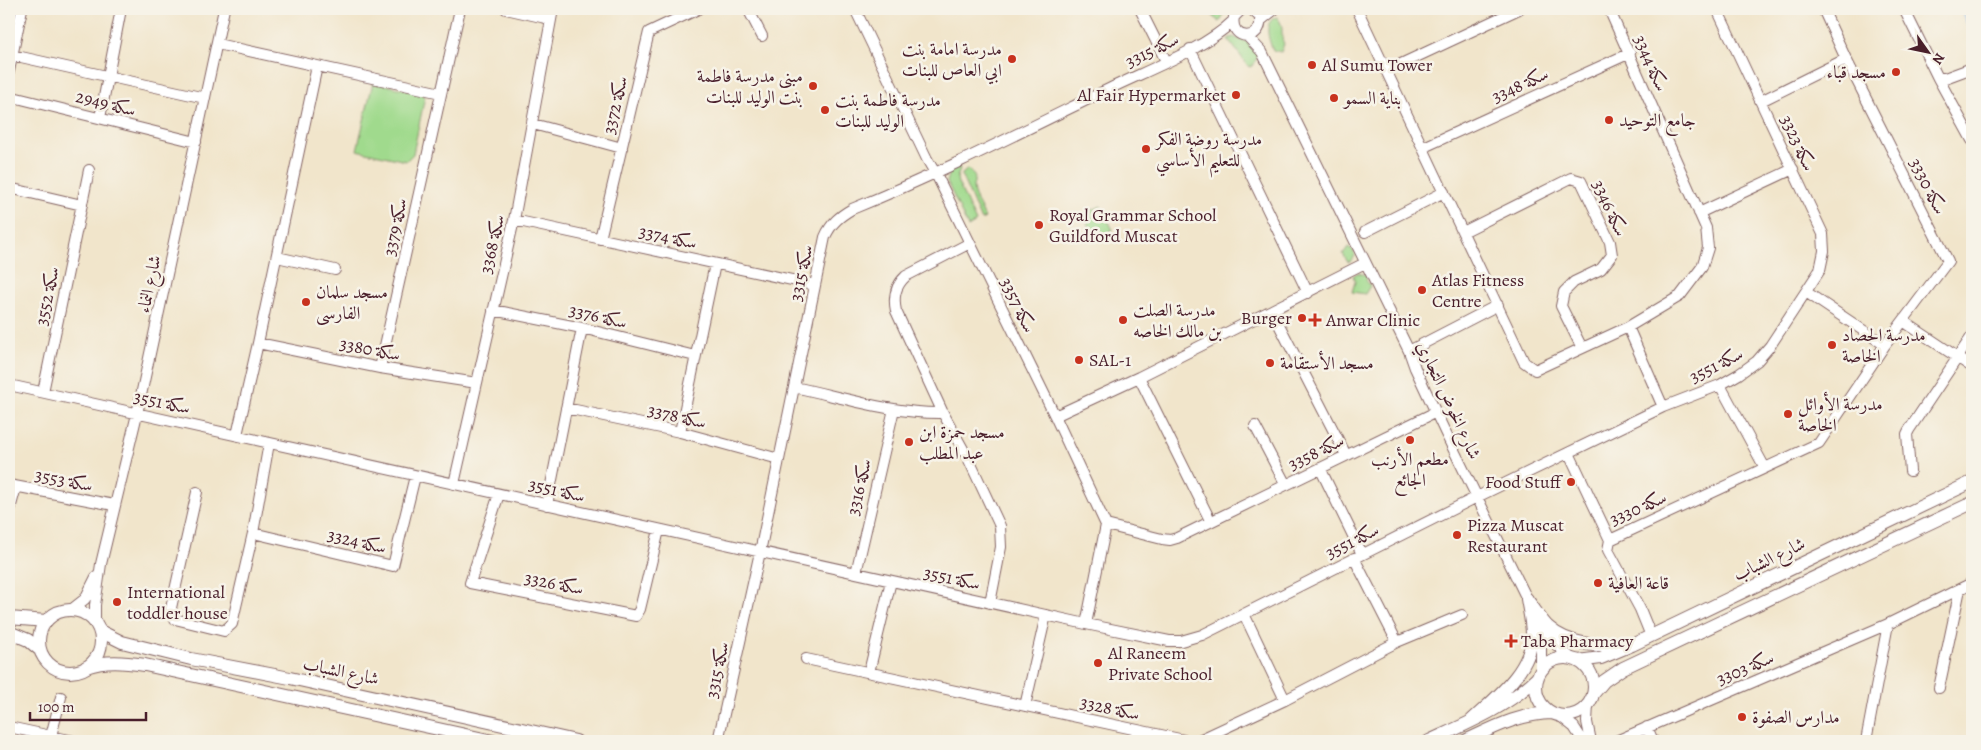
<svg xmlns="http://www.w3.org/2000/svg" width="1981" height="750" viewBox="0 0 1981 750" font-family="Alegreya,Amiri,serif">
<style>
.green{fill:#a0da8d;stroke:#757c5c}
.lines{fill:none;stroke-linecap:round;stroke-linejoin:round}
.stream{stroke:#7eb6ee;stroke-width:2.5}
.minor-casing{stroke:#846463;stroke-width:12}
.major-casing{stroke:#846463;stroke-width:14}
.minor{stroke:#fff;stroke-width:10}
.major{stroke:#fff;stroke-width:12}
.poi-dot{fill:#c8321e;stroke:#f7f3e8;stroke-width:2}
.labels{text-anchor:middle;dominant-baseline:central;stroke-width:5;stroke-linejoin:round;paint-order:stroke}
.poi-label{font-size:18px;fill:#4a1f2b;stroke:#f7f3e8;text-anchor:start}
.street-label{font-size:18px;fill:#4a1f2b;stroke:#f7f3e8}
</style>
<rect width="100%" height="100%" fill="#f7f3e8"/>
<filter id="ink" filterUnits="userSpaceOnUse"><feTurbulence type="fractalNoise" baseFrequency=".02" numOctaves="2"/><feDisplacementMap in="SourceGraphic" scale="10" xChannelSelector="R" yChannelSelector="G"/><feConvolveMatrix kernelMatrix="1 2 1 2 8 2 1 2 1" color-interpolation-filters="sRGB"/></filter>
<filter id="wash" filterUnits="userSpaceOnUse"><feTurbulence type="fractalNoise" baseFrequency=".0096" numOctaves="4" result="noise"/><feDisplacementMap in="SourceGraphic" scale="20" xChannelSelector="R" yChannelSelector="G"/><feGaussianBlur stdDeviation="1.12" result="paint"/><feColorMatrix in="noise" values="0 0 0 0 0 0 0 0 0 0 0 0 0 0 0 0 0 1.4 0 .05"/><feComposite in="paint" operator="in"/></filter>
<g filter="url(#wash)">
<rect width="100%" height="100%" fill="#f1e5cb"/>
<!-- green -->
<path class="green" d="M1214,9H1227L1220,22L1213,17Z
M1277,17C1286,28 1279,34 1284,44L1281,52L1273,50C1268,39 1263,21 1277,17Z
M1233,37L1248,42L1259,55L1252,66L1249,67L1228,39Z
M373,82L420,93L425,96L413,154L406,161L357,150Z
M958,166L960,169L957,178L958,183L976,222L968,227L947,182L950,172Z
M968,169L975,177L973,187L974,194L985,218L981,220L962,177V174Z
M1101,206L1113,230L1094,238L1083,214Z
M1348,247L1353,250L1355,256L1350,262L1347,261L1343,254Z
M1357,273L1367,275L1366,280L1370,286L1365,294L1352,292L1355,282L1353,276Z"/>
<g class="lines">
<!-- stream -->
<path class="stream" d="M1961,9L1972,34"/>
</g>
</g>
<g filter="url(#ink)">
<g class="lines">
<defs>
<path id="minor" d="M506,9L550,19
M748,9L762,36
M855,9L927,159L938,178L1055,416L1106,525L1086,624
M1140,9L1166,61
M1242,9L1234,17C1229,42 1264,42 1260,17L1251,9
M1357,9L1524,362L1535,370L1628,327L1680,296L1702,267L1708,248L1706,228L1609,9
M1904,9L1938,78L1972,140
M1260,21L1275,9
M1247,36L1262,52L1409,351L1415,368L1445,432L1530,605
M217,44L441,93
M1190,49L1308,293
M12,55L205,98
M9,71L22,9
M1386,71L1519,9
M1938,78H1945L1972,68
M9,96L196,142
M1761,101L1846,59
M100,118L121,9
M533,124L622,148
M1424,147L1630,53
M9,188L82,205
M1699,213L1793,169
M514,220L815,285
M1365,232L1444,192
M1463,232L1571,178L1581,181L1610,242L1612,255L1601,269L1574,282L1564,292L1561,306L1582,348
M600,239L649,32L698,9
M970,243L906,276C895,286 893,297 896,311L943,413L969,460L1000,526L1001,547L990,603
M277,257L335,270
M1806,292L1885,345
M493,310L582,328L695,356
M1272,311L1346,455
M1903,321L1972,367
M1628,327L1663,407
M258,343L380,368L477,383
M1409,351L1498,305
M380,368L460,9
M1139,377L1210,520
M9,385L1086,624L1169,641H1181L1202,635L1477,497L1663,407L1720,385L1739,374L1757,361L1770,346L1820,270L1824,251L1823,234L1717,9
M1720,385L1765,468
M794,387C842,397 893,414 943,413
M43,392L89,170
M566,408L680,432L779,459
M1055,416L1139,377L1365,263
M1255,426L1286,485
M680,432L715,264
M237,435L258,343L317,66
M1569,453L1610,540
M1320,468L1362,554
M1910,471L1907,434L1909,430L1972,336
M454,484L514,220L553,9
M9,485L114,505
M197,492L171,608L175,619L224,631L232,624L253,533L269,443
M499,494L470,583L636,616L640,609L659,530
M547,505L582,328
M9,513L16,487
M1106,525L1162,539L1170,540L1177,538L1436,412
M253,533L393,566L415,476
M1610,540L1819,443L1885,345L1948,261L1846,59L1823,9
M1610,540L1608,550L1640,609L1651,636
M1354,558L1397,642
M856,573L894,409
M71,610L85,599L96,577
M1244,614L1285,700
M1536,618L1545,635L1571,658
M95,623V605L101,564L137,414L224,9
M1537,629L1541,648V671
M806,659L1189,741
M869,672L891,581
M1939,688L1960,589
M1588,705L1587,722L1591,741
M1025,706L1046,615
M1559,715L1574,727L1583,741
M9,727L74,741
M1647,727L1653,741
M51,736L61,697
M718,741L760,552L825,237C831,223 840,216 852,209C941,173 1027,129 1113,87C1148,70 1206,48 1233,21
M1197,741L1285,700L1397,642L1462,615
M1616,741L1888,624L1972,583
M1866,741L1888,624"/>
<path id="major" d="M1529,602C1535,610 1541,620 1548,627C1569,646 1599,646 1625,645
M39 641a31 31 0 1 1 62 0a31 31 0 1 1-62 0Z
M9,618L46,621
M100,631L122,642L191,659L290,678L576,741
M9,632L28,640L40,650
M1536 687a29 29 0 1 1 58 0a29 29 0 1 1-58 0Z
M1578,661L1601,658L1632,645L1972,482
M86,667C106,660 124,662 145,665L493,741
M1593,694L1604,681L1623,668L1972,503
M1470,722C1494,699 1532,671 1532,635C1532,623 1529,611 1527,599
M1429,741C1468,723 1506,708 1538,677
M1465,741C1495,727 1518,714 1552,713"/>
</defs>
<!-- minor casing -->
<use href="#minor" class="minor-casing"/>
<!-- major casing -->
<use href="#major" class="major-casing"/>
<!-- minor -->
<use href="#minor" class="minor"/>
<!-- major -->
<use href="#major" class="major"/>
</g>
</g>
<!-- markers -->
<g class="poi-dot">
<circle cx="1012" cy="59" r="5"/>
<circle cx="1312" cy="65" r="5"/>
<circle cx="1896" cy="72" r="5"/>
<circle cx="813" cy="86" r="5"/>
<circle cx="1236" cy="95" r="5"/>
<circle cx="1334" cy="98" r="5"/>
<circle cx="825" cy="110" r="5"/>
<circle cx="1609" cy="120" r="5"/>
<circle cx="1146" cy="149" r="5"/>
<circle cx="1039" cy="225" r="5"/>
<circle cx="1422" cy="290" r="5"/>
<circle cx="306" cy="302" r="5"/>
<circle cx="1302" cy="318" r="5"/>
<circle cx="1123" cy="320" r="5"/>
<path d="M1312.5 312.5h5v5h5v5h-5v5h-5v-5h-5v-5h5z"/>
<circle cx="1832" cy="345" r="5"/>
<circle cx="1079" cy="360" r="5"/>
<circle cx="1270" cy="363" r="5"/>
<circle cx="1788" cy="414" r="5"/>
<circle cx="1410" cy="440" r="5"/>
<circle cx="909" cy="442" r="5"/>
<circle cx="1571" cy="482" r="5"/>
<circle cx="1457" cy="535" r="5"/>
<circle cx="1598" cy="583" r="5"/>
<circle cx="117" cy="602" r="5"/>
<path d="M1508.5 633.5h5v5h5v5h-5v5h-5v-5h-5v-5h5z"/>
<circle cx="1098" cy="663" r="5"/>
<circle cx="1742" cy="717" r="5"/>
</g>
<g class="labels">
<!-- poi labels -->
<g class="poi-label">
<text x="1002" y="49" text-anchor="end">مدرسة امامة بنت<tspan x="1002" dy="21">ابي العاص للبنات</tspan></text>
<text x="1322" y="65">Al Sumu Tower</text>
<text x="1886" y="72" text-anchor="end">مسجد قباء</text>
<text x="803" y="76" text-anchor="end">مبنى مدرسة فاطمة<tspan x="803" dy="21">بنت الوليد للبنات</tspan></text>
<text x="1226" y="95" text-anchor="end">Al Fair Hypermarket</text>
<text x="1344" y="98">بناية السمو</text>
<text x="835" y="100">مدرسة فاطمة بنت<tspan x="835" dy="21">الوليد للبنات</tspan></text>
<text x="1619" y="120">جامع التوحيد</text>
<text x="1156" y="139">مدرسة روضة الفكر<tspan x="1156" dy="21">للتعليم الأساسي</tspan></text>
<text x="1049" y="215">Royal Grammar School<tspan x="1049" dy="21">Guildford Muscat</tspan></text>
<text x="1432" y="280">Atlas Fitness<tspan x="1432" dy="21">Centre</tspan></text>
<text x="316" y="292">مسجد سلمان<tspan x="316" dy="21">الفارسى</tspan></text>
<text x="1133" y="310">مدرسة الصلت<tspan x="1133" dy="21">بن مالك الخاصه</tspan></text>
<text x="1292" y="318" text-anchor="end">Burger</text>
<text x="1326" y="320">Anwar Clinic</text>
<text x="1842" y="335">مدرسة الحصاد<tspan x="1842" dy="21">الخاصة</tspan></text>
<text x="1089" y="360">SAL-1</text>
<text x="1280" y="363">مسجد الأستقامة</text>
<text x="1798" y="404">مدرسة الأوائل<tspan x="1798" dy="21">الخاصة</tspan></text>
<text x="919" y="432">مسجد حمزة ابن<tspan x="919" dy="21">عبد المطلب</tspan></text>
<text x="1410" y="459" text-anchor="middle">مطعم الأرنب<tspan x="1410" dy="21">الجائع</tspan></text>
<text x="1561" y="482" text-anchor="end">Food Stuff</text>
<text x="1467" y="525">Pizza Muscat<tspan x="1467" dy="21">Restaurant</tspan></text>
<text x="1608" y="583">قاعة العافية</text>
<text x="127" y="592">International<tspan x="127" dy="21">toddler house</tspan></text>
<text x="1521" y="641">Taba Pharmacy</text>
<text x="1108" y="653">Al Raneem<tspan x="1108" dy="21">Private School</tspan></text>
<text x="1752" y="717">مدارس الصفوة</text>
</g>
<!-- street labels -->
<g class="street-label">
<text transform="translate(1152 50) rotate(-26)">سكة 3315</text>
<text transform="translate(1651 63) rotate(66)">سكة 3344</text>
<text transform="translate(1520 85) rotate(-25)">سكة 3348</text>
<text transform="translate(106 103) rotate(14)">سكة 2949</text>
<text transform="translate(615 105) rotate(-77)">سكة 3372</text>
<text transform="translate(1798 143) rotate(65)">سكة 3323</text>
<text transform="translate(1928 186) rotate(63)">سكة 3330</text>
<text transform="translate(1610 208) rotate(65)">سكة 3346</text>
<text transform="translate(395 227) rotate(-78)">سكة 3379</text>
<text transform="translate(668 237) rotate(12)">سكة 3374</text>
<text transform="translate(492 244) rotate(-77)">سكة 3368</text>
<text transform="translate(801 273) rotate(-78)">سكة 3315</text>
<text transform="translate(149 284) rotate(-78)">شارع النماء</text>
<text transform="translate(47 296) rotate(-78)">سكة 3552</text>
<text transform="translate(1018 305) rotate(64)">سكة 3357</text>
<text transform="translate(598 316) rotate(13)">سكة 3376</text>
<text transform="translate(370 349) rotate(11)">سكة 3380</text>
<text transform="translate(1716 365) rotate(-27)">سكة 3551</text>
<text transform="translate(1449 400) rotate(65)">شارع الخوض التجاري</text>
<text transform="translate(162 402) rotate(12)">سكة 3551</text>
<text transform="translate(677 416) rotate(13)">سكة 3378</text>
<text transform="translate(1316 452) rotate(-26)">سكة 3358</text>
<text transform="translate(64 480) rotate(11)">سكة 3553</text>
<text transform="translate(859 487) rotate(-77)">سكة 3316</text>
<text transform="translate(557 490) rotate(13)">سكة 3551</text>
<text transform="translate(1638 508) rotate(-24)">سكة 3330</text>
<text transform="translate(357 541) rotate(13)">سكة 3324</text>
<text transform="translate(1352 541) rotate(-27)">سكة 3551</text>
<text transform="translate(1769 559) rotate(-26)">شارع الشباب</text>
<text transform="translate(952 578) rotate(12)">سكة 3551</text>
<text transform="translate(554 583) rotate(11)">سكة 3326</text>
<text transform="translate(1745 668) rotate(-23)">سكة 3303</text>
<text transform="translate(717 670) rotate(-78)">سكة 3315</text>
<text transform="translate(341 671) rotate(12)">شارع الشباب</text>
<text transform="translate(1110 708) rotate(12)">سكة 3328</text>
</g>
</g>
<!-- margin -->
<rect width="1981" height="750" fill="none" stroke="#f7f3e8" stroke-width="30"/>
<!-- north arrow -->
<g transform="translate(1928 52) rotate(123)" stroke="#f7f3e8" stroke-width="4" paint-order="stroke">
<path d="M0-4L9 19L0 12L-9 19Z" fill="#4a1f2b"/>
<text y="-8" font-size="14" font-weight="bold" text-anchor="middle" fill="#4a1f2b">N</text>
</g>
<!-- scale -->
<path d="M30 712v8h116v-8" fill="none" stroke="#4a1f2b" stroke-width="2.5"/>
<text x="38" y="712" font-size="15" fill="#4a1f2b" stroke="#f7f3e8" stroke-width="4" paint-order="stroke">100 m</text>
</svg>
